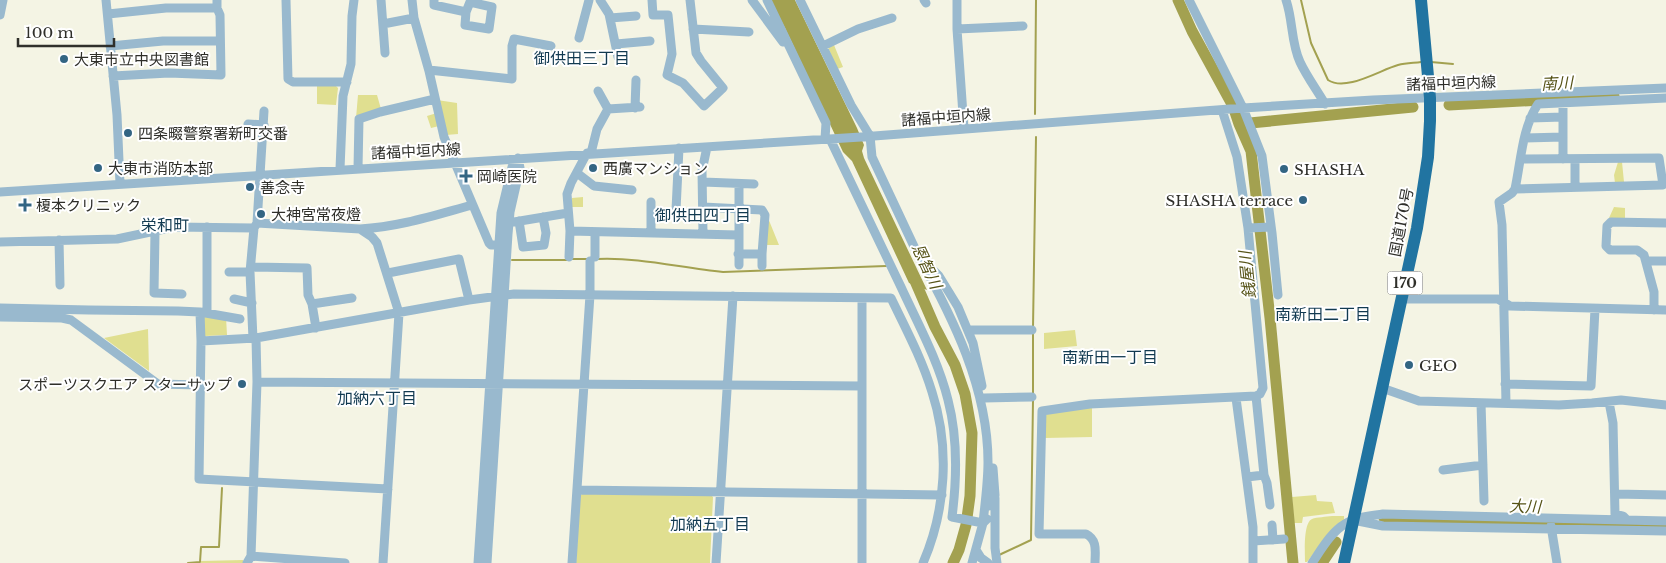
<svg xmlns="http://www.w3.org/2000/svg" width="1666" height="563" viewBox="0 0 1666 563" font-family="'Libre Baskerville','Noto Sans JP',serif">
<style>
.green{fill:#e0df90}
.water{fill:#a3a150}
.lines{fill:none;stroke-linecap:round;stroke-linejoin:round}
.stream{stroke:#a3a150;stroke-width:2}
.river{stroke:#a3a150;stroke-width:11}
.minor{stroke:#99b9ce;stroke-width:9}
.highway{stroke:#2174a1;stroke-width:12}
.poi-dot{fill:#336583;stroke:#fff;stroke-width:2}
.labels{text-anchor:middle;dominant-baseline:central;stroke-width:4;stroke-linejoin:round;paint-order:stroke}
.shield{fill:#fff;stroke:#6d6d6a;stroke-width:1}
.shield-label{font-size:14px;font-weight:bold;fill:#2f2f2a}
.poi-label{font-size:15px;fill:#2f2f2a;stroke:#fff;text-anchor:start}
.street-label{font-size:15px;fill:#2f2f2a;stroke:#fff}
.neighbourhood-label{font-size:16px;fill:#123a51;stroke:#fff}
.water-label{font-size:16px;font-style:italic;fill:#565317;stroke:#fff}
</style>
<rect width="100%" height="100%" fill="#f4f4e4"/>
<!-- green -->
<path class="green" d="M834,45L843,67L837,69L828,47Z
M317,85H335L338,88L336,105L317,104Z
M358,95H377L381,109L356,118Z
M437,100L457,103L458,134L446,135L443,125L431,128L427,116L440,112Z
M1618,162H1622L1624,182L1615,183L1614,175Z
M583,197V207H572V198Z
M1614,207L1625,208V218H1609Z
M768,218L779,245H766Z
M202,314L226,317L227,335L205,336L202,334Z
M148,329L149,371L104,338Z
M1075,330L1077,346L1044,349V333Z
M1092,407V437L1045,438L1044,418L1047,414Z
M583,493L710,494L713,497L710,563H576L580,496Z
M1316,495L1317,501L1332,502L1335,513L1303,517L1302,523H1294L1292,497Z
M1332,516H1344V520L1335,526L1307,562H1305C1305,553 1303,523 1312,519C1317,517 1326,517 1332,516Z
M243,560V563H201V561Z"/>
<!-- water -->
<path class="water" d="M770,0H795L857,128L864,145L862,151L864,158L927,290L909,283L852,161L843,152L785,28Z"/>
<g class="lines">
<!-- stream -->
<path class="stream" d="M1301,0L1311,43L1328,80C1346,92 1380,70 1398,65C1406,63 1414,63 1421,62
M1431,62L1453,64
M1035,114L1036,0
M572,259H587
M597,259C639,257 681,268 723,272L886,266
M512,260H567
M1033,328L1036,137
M1033,395V332
M999,555L1031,540L1033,400
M188,563L200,562L201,547H219L222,488"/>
<!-- river -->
<path class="river" d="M1178,0L1192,31L1233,106L1239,124L1251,151L1270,318L1293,563
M1449,105L1614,96
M1240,124L1413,107
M912,274L935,327L955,365L965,394L972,433L970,496L966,525L959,550L953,563
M1384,518L1557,525L1666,526
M1322,563L1336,542"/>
<!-- minor -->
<path class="minor" d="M106,0L117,115L120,184
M286,0L288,79L293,82H347
M381,0L385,53
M412,0L414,18L429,71L444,137L489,243L491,245H499
M434,0V5L466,12
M600,0L609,14L618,57
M652,0L653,15H668L672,54L667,75L683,83L704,106L723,88L701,61L696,53L690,0
M752,0L783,42
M767,0L826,123L825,139
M800,0L851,105L870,136L872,157L918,255L939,276L958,307L973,343L982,386
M924,0L926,3
M957,0V29L964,129
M1189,0L1243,108L1262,156L1272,233L1278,295
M1286,0C1293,20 1291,43 1300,62C1307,77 1317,90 1325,104
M470,2L492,7L489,29L465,25L466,12Z
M108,14L166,8H217
M0,15L3,0
M610,18L636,16
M383,24L414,18
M693,29L749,32
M957,29L1023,26
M579,38L589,0
M616,44L650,41
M110,46L163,41H220
M823,46L858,29L892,18
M429,70L512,79V46L514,39L551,46
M113,76L169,73L221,75L220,15L217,8V0
M598,91L608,109
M1563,103V159
M635,108L636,80
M1530,118L1563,117
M248,124L264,125
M1525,138L1563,137
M830,139C854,188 877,238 901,287C918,324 938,360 948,400C958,438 957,478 952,517L983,523C985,503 988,483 988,462C988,388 953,318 918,255
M591,153L597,129L608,109L640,107
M1575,159V187
M358,168L359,119L380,112L435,99
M340,169L343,96L351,64L352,16L354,0
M577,173L594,186L632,190
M703,182L754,184
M1515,189L1663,185L1659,158L1521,159
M0,192L861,137L1243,108L1373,100L1666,88
M703,207L762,210L765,215L762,254
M676,210L679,148
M519,221L523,247L544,245L546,233L543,217
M514,222L568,213
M257,223L360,229L372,237L377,243L399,313L383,563
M207,227V313
M1248,228L1271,227
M360,229C399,227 435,215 472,205
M570,231L738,235
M155,232L154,293L182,294
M651,233V202
M703,234L702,171L707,147
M59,240L60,285
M0,242L117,239L174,227L254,228
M738,254H762V266
M569,257L570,231L567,194L571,183L587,153
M595,257V232
M1646,261H1666
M739,265V184
M251,267L307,268L308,295L312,304L316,328
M229,272H250
M388,273L459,259L469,300
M234,299L252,303
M1401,299H1498L1510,306L1666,310
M312,304L352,298
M0,308L89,310L178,311L200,312L240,319
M1654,310V292L1644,255L1637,250H1610L1606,246L1607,226L1611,222L1666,223
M200,312L201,341
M0,317L62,318L71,320L158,384L200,385
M968,330H1032
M256,338L257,382
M253,339L250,272L254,228L257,223L264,111
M1505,384L1591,386L1595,309
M1382,388L1419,401L1559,405L1592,403L1621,400L1666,405
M984,398L1032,397
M1236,398L1253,527V563
M1609,402L1613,423L1615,514L1623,516L1626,519
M1481,403L1484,501
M1506,403L1502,225L1499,202L1512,193L1515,189C1521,161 1522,128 1538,104L1666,98
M1443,470L1483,465
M1264,475L1267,483L1270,505
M1247,477L1264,475L1256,396
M388,489L199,479L201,341L256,338L469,300L514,294L891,298C906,329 922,359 932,392C950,447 946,510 923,563
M577,490L942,495
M1615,494L1666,495
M995,498V548L997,563
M989,506L991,496L995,495L993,468
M1358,521L1383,526L1666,531
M1272,525L1273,540
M1551,526L1557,563
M1253,541L1284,539
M976,550L981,558L988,563
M251,556L257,382L862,386
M247,563L251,556L345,563
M478,563L501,213L512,167L518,158
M487,563L508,234L510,212L520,168L518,158
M572,563L590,295V261
M716,563L733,296
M862,563V298
M972,563L983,523L987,519
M1095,563C1095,552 1098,540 1086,534H1039L1042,411L1090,404L1256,396L1260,394L1263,388L1248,228L1237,157L1222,110
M1312,563C1321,550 1331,532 1345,524C1355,517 1371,516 1383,514L1666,521"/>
<!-- highway -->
<path class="highway" d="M1344,563L1417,228L1428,157L1430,121V98L1421,0"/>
</g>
<!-- markers -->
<g class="poi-dot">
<circle cx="64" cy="59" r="5"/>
<circle cx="128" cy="133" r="5"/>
<circle cx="98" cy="168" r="5"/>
<circle cx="593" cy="168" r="5"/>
<circle cx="1284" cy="169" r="5"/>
<path d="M463.5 168.5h5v5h5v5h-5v5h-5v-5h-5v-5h5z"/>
<circle cx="250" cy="187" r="5"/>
<circle cx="1303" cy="200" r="5"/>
<path d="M22.5 197.5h5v5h5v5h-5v5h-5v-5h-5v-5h5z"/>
<circle cx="261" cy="214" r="5"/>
<circle cx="1409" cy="365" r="5"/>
<circle cx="242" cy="384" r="5"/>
</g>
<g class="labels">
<!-- shield labels -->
<rect class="shield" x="1387.5" y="271.5" width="35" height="23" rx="4"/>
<g class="shield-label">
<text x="1405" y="283">170</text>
</g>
<!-- poi labels -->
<g class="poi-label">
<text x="74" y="59">大東市立中央図書館</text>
<text x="138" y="133">四条畷警察署新町交番</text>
<text x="108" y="168">大東市消防本部</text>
<text x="603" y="168">西廣マンション</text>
<text x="1294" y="169">SHASHA</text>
<text x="477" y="176">岡崎医院</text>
<text x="260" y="187">善念寺</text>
<text x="1293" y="200" text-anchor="end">SHASHA terrace</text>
<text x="36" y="205">榎本クリニック</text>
<text x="271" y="214">大神宮常夜燈</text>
<text x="1419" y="365">GEO</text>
<text x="232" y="384" text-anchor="end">スポーツスクエア スターサップ</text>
</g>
<!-- street labels -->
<g class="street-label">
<text transform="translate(1451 83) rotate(-2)">諸福中垣内線</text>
<text transform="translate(946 117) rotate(-4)">諸福中垣内線</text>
<text transform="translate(416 151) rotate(-3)">諸福中垣内線</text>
<text transform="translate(1401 222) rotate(-79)">国道170号</text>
</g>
<!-- neighbourhood labels -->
<g class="neighbourhood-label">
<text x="582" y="58">御供田三丁目</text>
<text x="703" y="215">御供田四丁目</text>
<text x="165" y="225">栄和町</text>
<text x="1323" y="314">南新田二丁目</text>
<text x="1110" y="357">南新田一丁目</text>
<text x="377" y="398">加納六丁目</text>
<text x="710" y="524">加納五丁目</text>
</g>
<!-- water labels -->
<g class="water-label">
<text transform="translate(1557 83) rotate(-3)">南川</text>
<text transform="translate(927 266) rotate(65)">恩智川</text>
<text transform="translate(1247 275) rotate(-96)">銭屋川</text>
<text transform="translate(1525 506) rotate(2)">大川</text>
</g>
</g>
<!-- scale -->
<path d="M18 38v8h96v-8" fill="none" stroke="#2f2f2a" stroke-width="2.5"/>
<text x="25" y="38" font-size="15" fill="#2f2f2a" stroke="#ffffff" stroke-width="4" paint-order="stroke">100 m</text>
</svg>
